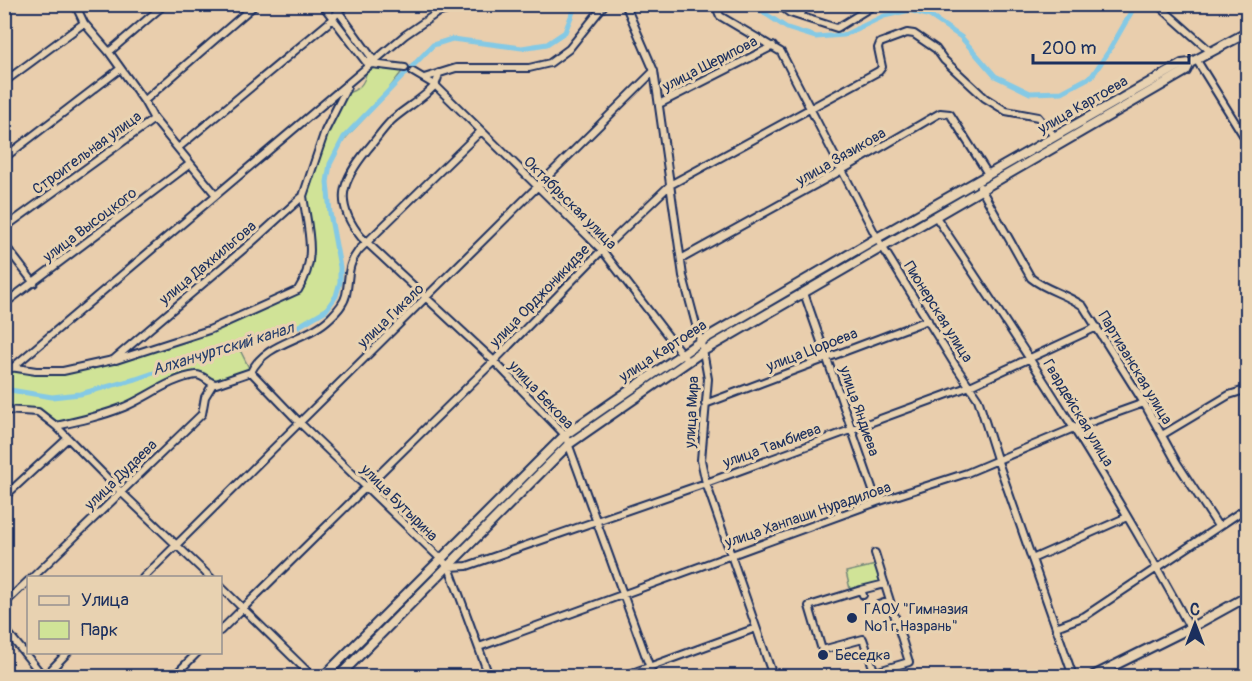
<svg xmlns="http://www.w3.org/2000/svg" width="1252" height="681" viewBox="0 0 1252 681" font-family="Pangolin,sans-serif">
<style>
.green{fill:#d0e397;stroke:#76897a;stroke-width:1.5}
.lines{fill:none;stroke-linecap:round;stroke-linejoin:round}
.canal{stroke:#84c9e5;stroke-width:5}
.minor-casing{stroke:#1b2f5e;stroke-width:10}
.major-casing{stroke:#1b2f5e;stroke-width:12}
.minor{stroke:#e8d2b1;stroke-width:6}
.major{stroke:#e8d2b1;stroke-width:8}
.poi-dot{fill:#1b2f5e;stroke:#e8d2b1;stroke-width:2}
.labels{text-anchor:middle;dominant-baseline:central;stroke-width:6;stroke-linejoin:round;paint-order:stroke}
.street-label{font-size:15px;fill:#1b2f5e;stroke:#e8d2b1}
.poi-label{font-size:15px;fill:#1b2f5e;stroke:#e8d2b1;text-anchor:start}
.water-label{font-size:16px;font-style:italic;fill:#263e6c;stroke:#e8d2b1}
</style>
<rect width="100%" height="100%" fill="#e9cead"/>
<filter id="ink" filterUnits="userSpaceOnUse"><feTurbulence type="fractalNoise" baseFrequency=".0167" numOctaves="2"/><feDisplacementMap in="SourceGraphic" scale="12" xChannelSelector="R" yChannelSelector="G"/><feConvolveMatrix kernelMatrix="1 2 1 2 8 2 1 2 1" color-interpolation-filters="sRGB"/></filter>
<g filter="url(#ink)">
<!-- green -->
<path class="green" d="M376,67L403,70C392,85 381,100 369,113C354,130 338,142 331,164C325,180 328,201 331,218C334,234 339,251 340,268C345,325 277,330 237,344L251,372L211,383L192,376L138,400L56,426L38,412L5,410V366L63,371L113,360L209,330L298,290L311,257L303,196L325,131L346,93C357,91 365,84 366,72Z
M876,565L880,582L850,589L846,572Z"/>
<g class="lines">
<!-- canal -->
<path class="canal" d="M751,4L787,28L816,37L844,35L884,16L910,10L930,16L961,37L995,76L1030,93L1062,92L1092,76L1109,51L1136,4
M4,389L52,397L80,394L136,379L261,336L299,326L326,310L336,296L340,282V267L330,213L327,182L330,164L344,137L433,45L452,39L522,48L547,44L565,32L576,4"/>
<defs>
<path id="minor" d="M75,4L84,23L109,52L144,101L154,119L216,195
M322,4L366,62L370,61L372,64L405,68
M333,4L372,58L370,61
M625,4L654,71L683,276L703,351L708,379L701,460L706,483L773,676
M715,4L720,16L781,52L877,238L955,365L978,399L997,459L1073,676
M778,4L790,13L837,28L876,4
M1157,4L1210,51
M4,11L12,4
M800,16L806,4
M109,52L165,4
M1196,59L1248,143
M413,72L435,85L602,250L688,362
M439,73C438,77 437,83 434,86C427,96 401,111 391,121C382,130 375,141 367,150C342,181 333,202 361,237L494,361L565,435L653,676
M424,78L456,68H529L550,63L569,49L605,4
M4,82L84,23
M144,101L256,4
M659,104L773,46
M178,148L333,19L338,11L347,4
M4,158L120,69
M980,187L1031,278C1047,291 1067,294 1083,306L1144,403L1177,463L1218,526
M936,217C1026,351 1114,486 1190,628
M4,228L154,119
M4,244L34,283
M681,259L842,170L940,113L950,114L988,174
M804,293L877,502
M4,304L190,164
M116,360L209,330L298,290C318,259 308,230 303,196
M4,366L36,371H63L113,360L252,242L303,196L325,131L347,87
M12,368L405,35L437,13L468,4
M251,372L299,422L449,567L489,676
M705,404L928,320
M4,410L38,412L56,426L121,492L211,578
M56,426C79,421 102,416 124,407C146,398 171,378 196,375C204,375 208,383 216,384L251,372C266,341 307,341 331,317C337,311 344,304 346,295C350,276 346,267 359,250L480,132
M1162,435L1229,395L1248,389
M4,497L67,439
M1032,559L1127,517
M449,567L467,566L706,483L970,386L1097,327
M32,578L202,414L205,397L213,384
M143,578L654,71
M220,586L312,676
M861,590L809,606L822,650L863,639L876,676
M863,595L861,590L885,584
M4,604L28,581
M878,605L890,601
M1056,627L1085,616L1248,507
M4,628L43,676
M220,631L494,361L602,250L670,185L879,71L882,67L878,48L880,43L907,33L914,34L936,49L944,60L985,98L1006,111L1038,117L1055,137
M479,647L877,502L967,473L1074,428L1144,403
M875,672L909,662L875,553
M45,676L68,652
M174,676L198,652
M624,676L756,628"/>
<path id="major" d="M324,676L565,435L701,341L877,238L1182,64L1190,63L1248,32
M339,676L569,444L703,351L1186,71L1190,63
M1093,676L1190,628L1248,596"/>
</defs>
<!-- minor casing -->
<use href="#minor" class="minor-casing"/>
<!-- major casing -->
<use href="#major" class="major-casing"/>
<!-- minor -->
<use href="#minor" class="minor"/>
<!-- major -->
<use href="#major" class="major"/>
</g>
</g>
<!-- markers -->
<g class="poi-dot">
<circle cx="852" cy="618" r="6"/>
<circle cx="823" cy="655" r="6"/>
</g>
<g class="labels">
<!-- street labels -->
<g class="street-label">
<text transform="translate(710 64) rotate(-27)">улица Шерипова</text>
<text transform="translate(1083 105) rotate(-30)">улица Картоева</text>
<text transform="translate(87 153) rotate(-36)">Строительная улица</text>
<text transform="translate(841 157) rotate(-30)">улица Зязикова</text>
<text transform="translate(570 203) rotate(45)">Октябрьская улица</text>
<text transform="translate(90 225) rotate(-37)">улица Высоцкого</text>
<text transform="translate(208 263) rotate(-40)">улица Дахкильгова</text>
<text transform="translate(540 296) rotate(-46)">улица Орджоникидзе</text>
<text transform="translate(938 312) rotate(58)">Пионерская улица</text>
<text transform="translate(391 316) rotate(-44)">улица Гикало</text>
<text transform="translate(812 350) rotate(-21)">улица Цороева</text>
<text transform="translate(663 351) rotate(-33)">улица Картоева</text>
<text transform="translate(1135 368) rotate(59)">Партизанская улица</text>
<text transform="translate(541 395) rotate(47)">улица Бекова</text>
<text transform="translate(859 411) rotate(71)">улица Яндиева</text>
<text transform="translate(692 412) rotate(-87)">улица Мира</text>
<text transform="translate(1078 413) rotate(59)">Гвардейская улица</text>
<text transform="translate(772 446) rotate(-20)">улица Тамбиева</text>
<text transform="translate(121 475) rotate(-44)">улица Дудаева</text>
<text transform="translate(399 503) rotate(45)">улица Бутырина</text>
<text transform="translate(808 515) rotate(-19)">улица Ханпаши Нурадилова</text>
</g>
<!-- poi labels -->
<g class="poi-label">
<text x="864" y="609">ГАОУ "Гимназия<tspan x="864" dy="17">№1 г.Назрань"</tspan></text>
<text x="835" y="655">Беседка</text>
</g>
<!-- water labels -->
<g class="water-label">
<text transform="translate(223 349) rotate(-17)">Алханчуртский канал</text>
</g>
</g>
<!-- margin -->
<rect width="1252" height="681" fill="none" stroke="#e8d2b1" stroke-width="24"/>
<rect x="12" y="12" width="1228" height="657" fill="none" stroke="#1b2f5e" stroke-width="2" filter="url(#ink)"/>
<!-- legend -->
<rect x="27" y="576" width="195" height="78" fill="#e8d2b1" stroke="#969190" stroke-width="1.5"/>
<rect x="39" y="596" width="30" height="9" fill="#e8d2b1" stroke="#969190" stroke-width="1.5"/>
<text x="81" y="606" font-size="18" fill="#1b2f5e">Улица</text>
<rect x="39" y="621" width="30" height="18" fill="#d0e397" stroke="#969190" stroke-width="1.5"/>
<text x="81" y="636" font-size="18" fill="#1b2f5e">Парк</text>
<!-- north arrow -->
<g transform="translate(1195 624)" stroke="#e8d2b1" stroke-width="4.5" paint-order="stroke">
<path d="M0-4.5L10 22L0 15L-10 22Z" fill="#1b2f5e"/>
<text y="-9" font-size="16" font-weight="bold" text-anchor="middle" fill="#1b2f5e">С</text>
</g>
<!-- scale -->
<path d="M1033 54v9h156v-9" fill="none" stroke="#1b2f5e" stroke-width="3"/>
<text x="1042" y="54" font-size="18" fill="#1b2f5e" stroke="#e8d2b1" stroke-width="4.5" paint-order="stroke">200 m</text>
</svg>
